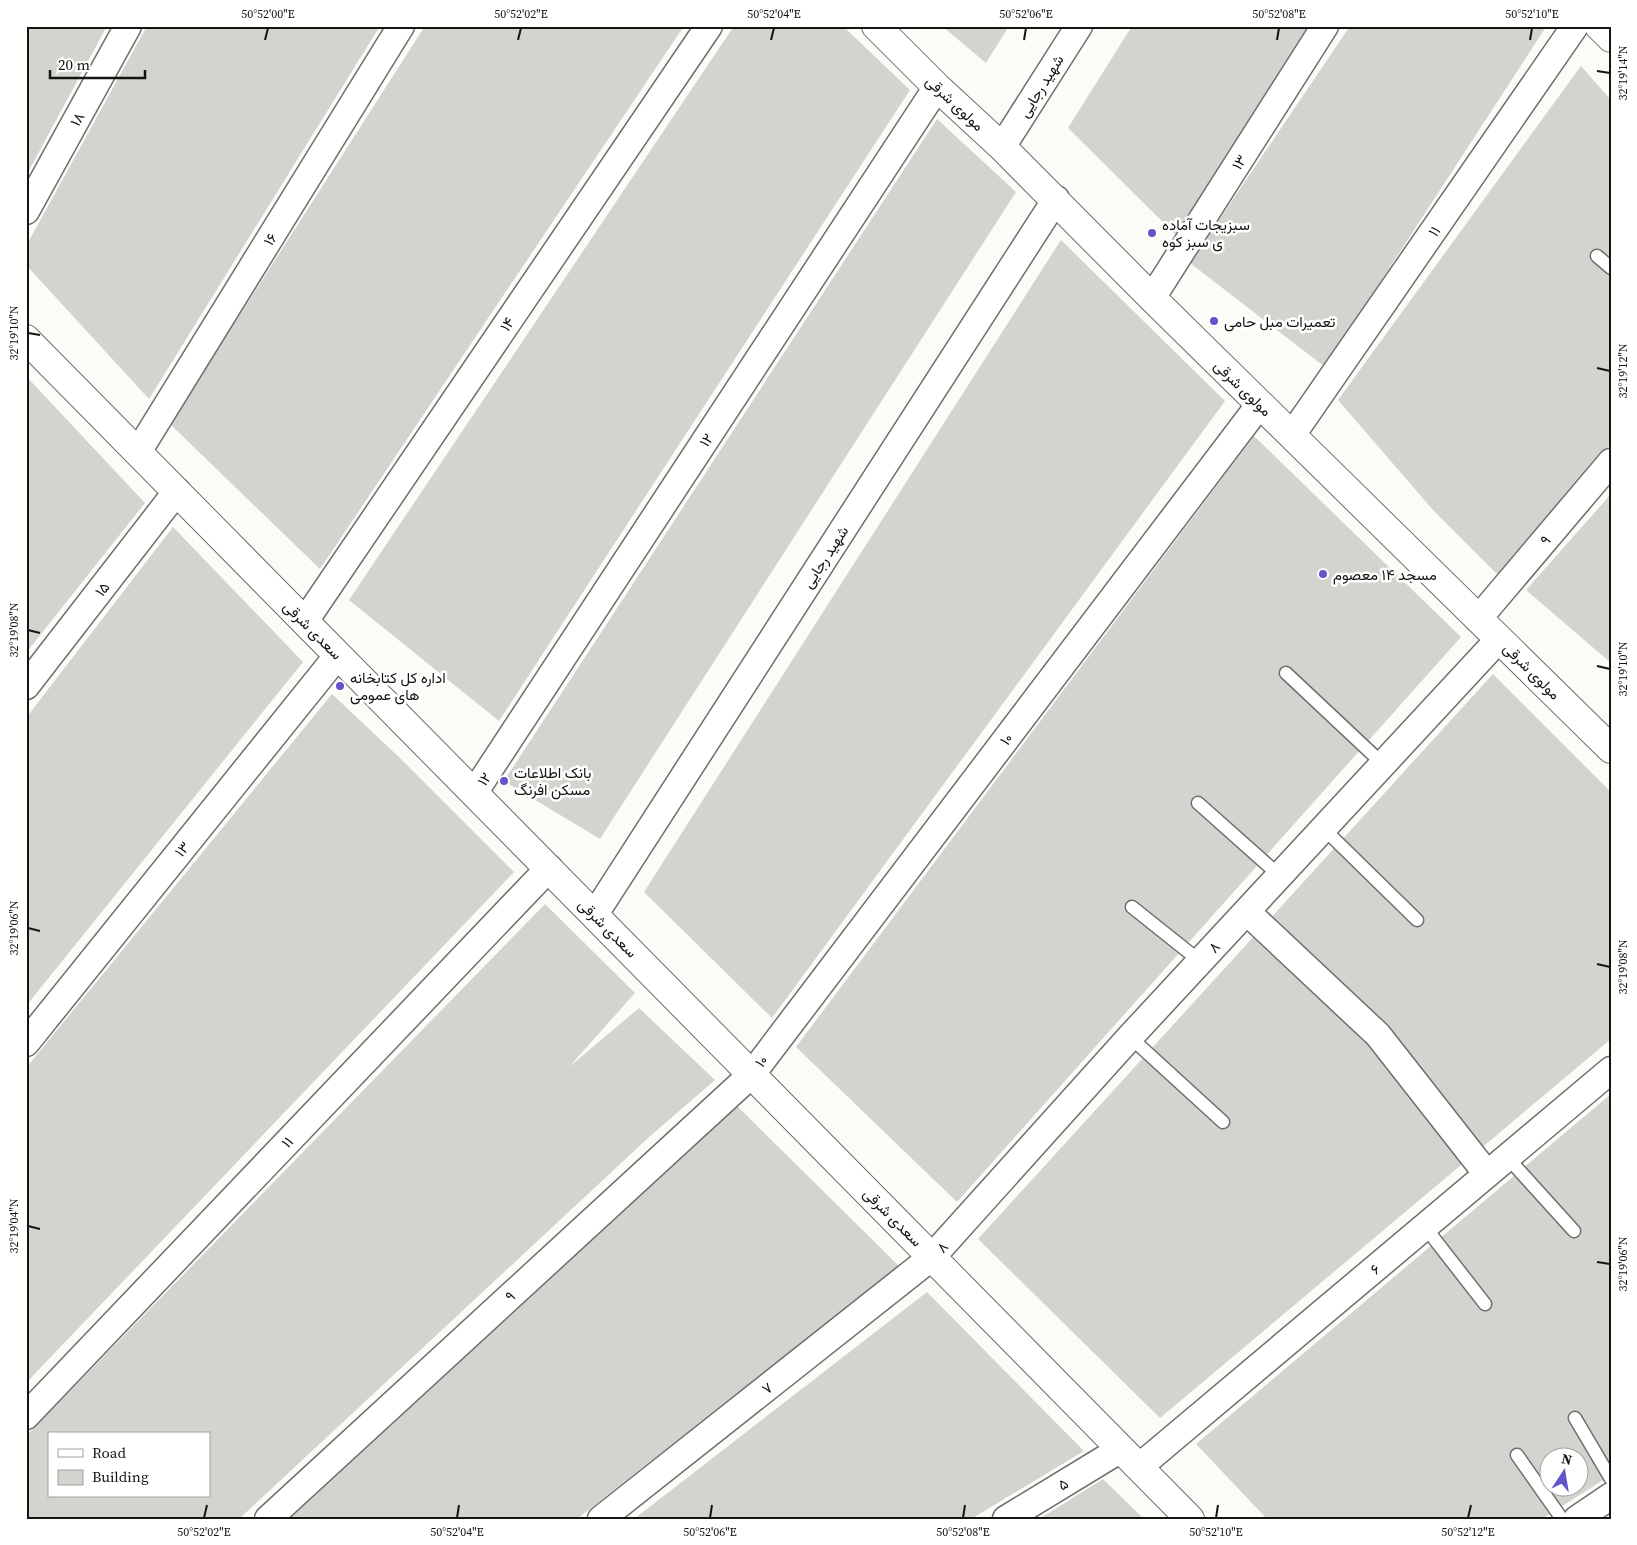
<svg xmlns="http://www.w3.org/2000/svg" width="1637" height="1545" viewBox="0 0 1637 1545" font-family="'Source Serif 4',Vazirmatn,serif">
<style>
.building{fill:#d3d4d0;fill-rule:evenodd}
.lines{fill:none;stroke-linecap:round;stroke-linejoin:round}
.lane-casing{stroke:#6e6e6b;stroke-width:15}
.street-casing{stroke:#6e6e6b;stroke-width:29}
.secondary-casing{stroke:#6e6e6b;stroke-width:30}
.lane{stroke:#fff;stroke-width:12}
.street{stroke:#fff;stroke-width:26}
.secondary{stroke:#fff;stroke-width:28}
.ticks{fill:none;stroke:#141413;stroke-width:2}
.poi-dot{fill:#6154cd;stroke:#fffffe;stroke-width:2}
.labels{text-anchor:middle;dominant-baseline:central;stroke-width:5;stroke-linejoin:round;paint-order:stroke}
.street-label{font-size:15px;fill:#141413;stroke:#fffffe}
.poi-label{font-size:15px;fill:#141413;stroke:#fffffe;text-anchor:start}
.neatline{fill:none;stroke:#141413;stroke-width:2}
.ticks-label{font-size:12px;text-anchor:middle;fill:#141413}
</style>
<rect width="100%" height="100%" fill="#fbfbf8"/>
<!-- building -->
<path class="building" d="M26,26H107L26,176Z
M147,26H380L149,399L26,265V246Z
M425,26H684L320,569L170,424Z
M734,26H843L910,90L499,721L349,600Z
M942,26H1009L986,63Z
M1132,26H1308L1179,238L1068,128Z
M1350,26L1546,27L1325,367L1190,263Z
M1581,66L1611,100V443L1498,575L1433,510L1338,400Z
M937,119L1016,192L600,839L504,781Z
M1061,240L1225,401L772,1018L644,892Z
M26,376L145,503L26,653Z
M1254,436L1461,637L957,1202L796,1047Z
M1611,494V663L1526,590Z
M173,527L303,662L26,1006V718Z
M1493,674L1611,792V1039L1160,1418L978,1239Z
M332,694L402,760L514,872L26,1383V1068Z
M545,904L635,993L569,1067L639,1008L715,1080L648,1138L239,1519H26V1436ZM49,1434H209V1496H49Z
M1611,1094V1475L1542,1519H1267L1196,1444ZM1550,1458H1580V1488H1550Z
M736,1105L899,1266L577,1519H288Z
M927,1292L1084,1451L971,1519H634Z
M1103,1479L1144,1519H1039Z"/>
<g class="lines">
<defs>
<path id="lane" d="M1597,256L1611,268
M1286,673L1384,765
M1198,803L1280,876
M1324,829L1417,920
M1132,907L1201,962
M1130,1037L1223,1122
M1507,1157L1574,1231
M1425,1227L1485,1304
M1575,1418L1611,1479
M1517,1455L1562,1519"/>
<path id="street" d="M1002,147L1079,26
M26,211L128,26
M1152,298L1325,26
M1292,435L1575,26
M138,452L401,26
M1478,619L1611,462
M305,621L709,26
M26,686L177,491
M474,793L937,87
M1247,912L1378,1035L1487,1174
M595,914L1056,199
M26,1043L338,655
M26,1416L549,868
M1139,1467L1611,1070
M268,1519L752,1074L1260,404
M601,1519L932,1257L1130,1037L1499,639
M1006,1519L1121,1449
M1577,1519L1611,1496"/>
<path id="secondary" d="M876,26L937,87L1002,147L1152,298L1611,749
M1599,26L1611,38
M26,339L1190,1519"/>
</defs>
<!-- lane casing -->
<use href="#lane" class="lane-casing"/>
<!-- street casing -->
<use href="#street" class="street-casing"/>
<!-- secondary casing -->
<use href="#secondary" class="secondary-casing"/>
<!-- lane -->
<use href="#lane" class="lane"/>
<!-- street -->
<use href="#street" class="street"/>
<!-- secondary -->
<use href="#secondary" class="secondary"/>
</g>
<!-- ticks -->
<path class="ticks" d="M265,40L268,28M518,40L521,28M771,40L774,28M1024,40L1026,28M1277,40L1279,28M1530,40L1532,28M1597,71L1610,73M28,333L40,335M1597,368L1610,371M28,630L40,633M1597,666L1610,669M28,928L40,931M1597,964L1610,967M28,1226L40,1229M1597,1262L1610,1264M204,1518L207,1505M457,1518L459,1505M710,1518L712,1505M963,1518L965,1505M1216,1518L1218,1505M1468,1518L1471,1505"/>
<!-- markers -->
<g class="poi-dot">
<circle cx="1152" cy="233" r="5"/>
<circle cx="1214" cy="321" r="5"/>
<circle cx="1323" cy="574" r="5"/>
<circle cx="340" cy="686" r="5"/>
<circle cx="504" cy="781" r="5"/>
</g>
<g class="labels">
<!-- street labels -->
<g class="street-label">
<text transform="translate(1041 86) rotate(-58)">شهید رجایی</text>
<text transform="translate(955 103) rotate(43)">مولوی شرقی</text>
<text transform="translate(77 119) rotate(-61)">۱۸</text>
<text transform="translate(1239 162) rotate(-58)">۱۳</text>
<text transform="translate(1434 231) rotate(-55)">۱۱</text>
<text transform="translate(270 239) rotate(-58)">۱۶</text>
<text transform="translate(507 324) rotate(-56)">۱۴</text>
<text transform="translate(1243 388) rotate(44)">مولوی شرقی</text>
<text transform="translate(706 440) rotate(-57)">۱۲</text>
<text transform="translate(1545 540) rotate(-50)">۹</text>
<text transform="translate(825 557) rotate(-57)">شهید رجایی</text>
<text transform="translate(102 589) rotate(-52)">۱۵</text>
<text transform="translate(313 630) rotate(45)">سعدی شرقی</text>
<text transform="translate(1532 671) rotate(45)">مولوی شرقی</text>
<text transform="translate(1006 739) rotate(-53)">۱۰</text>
<text transform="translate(484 779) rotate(-57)">۱۲</text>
<text transform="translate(182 849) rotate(-51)">۱۳</text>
<text transform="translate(608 928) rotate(45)">سعدی شرقی</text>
<text transform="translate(1214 947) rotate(-47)">۸</text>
<text transform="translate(761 1061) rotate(-53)">۱۰</text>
<text transform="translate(287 1142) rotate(-46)">۱۱</text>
<text transform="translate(893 1217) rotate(45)">سعدی شرقی</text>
<text transform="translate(942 1247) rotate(-48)">۸</text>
<text transform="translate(1375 1269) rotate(-40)">۶</text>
<text transform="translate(510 1296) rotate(-43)">۹</text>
<text transform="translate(767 1388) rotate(-38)">۷</text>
<text transform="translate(1063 1484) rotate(-31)">۵</text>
</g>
<!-- poi labels -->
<g class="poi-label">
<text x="1162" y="224">سبزیجات آماده<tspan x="1162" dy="17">ی سبز کوه</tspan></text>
<text x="1224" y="321">تعمیرات مبل حامی</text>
<text x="1333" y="574">مسجد ۱۴ معصوم</text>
<text x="350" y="677">اداره کل کتابخانه<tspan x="350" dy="17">های عمومی</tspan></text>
<text x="514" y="772">بانک اطلاعات<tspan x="514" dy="17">مسکن افرنگ</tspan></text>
</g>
</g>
<!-- border -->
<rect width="1637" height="1545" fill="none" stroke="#fffffe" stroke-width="55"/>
<!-- legend -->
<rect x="48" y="1432" width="162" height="65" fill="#fffffe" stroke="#a1a1a0"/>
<rect x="58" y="1449" width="25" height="8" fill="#ffffff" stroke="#a1a1a0"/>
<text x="92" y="1458" font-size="15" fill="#141413">Road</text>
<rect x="58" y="1470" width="25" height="15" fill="#d3d4d0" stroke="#a1a1a0"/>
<text x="92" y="1482" font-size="15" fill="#141413">Building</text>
<!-- north arrow -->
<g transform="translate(1564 1472) rotate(12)"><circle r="24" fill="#fffffe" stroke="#a1a1a0"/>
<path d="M0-4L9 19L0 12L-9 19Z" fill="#6154cd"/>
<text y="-8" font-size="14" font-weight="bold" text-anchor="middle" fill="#141413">N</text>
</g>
<!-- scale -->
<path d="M50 70v8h95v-8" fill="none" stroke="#141413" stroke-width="2.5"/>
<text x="58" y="70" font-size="15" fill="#141413" stroke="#fffffe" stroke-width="4" paint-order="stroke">20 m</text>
<rect x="28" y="28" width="1582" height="1490" class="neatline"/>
<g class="ticks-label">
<text x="268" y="18">50°52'00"E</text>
<text x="521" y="18">50°52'02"E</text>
<text x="774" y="18">50°52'04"E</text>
<text x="1026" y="18">50°52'06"E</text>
<text x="1279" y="18">50°52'08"E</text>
<text x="1532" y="18">50°52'10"E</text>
<text transform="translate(1623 73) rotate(-90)" y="4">32°19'14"N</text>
<text transform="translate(14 333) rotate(-90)" y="4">32°19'10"N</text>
<text transform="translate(1623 371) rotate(-90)" y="4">32°19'12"N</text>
<text transform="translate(14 630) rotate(-90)" y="4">32°19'08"N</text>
<text transform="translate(1623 669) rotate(-90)" y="4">32°19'10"N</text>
<text transform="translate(14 928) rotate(-90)" y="4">32°19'06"N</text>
<text transform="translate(1623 967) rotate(-90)" y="4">32°19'08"N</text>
<text transform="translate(14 1226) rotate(-90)" y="4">32°19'04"N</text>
<text transform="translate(1623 1264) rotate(-90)" y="4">32°19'06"N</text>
<text x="204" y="1536">50°52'02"E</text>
<text x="457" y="1536">50°52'04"E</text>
<text x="710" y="1536">50°52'06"E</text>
<text x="963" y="1536">50°52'08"E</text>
<text x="1216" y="1536">50°52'10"E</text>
<text x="1468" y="1536">50°52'12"E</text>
</g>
</svg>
